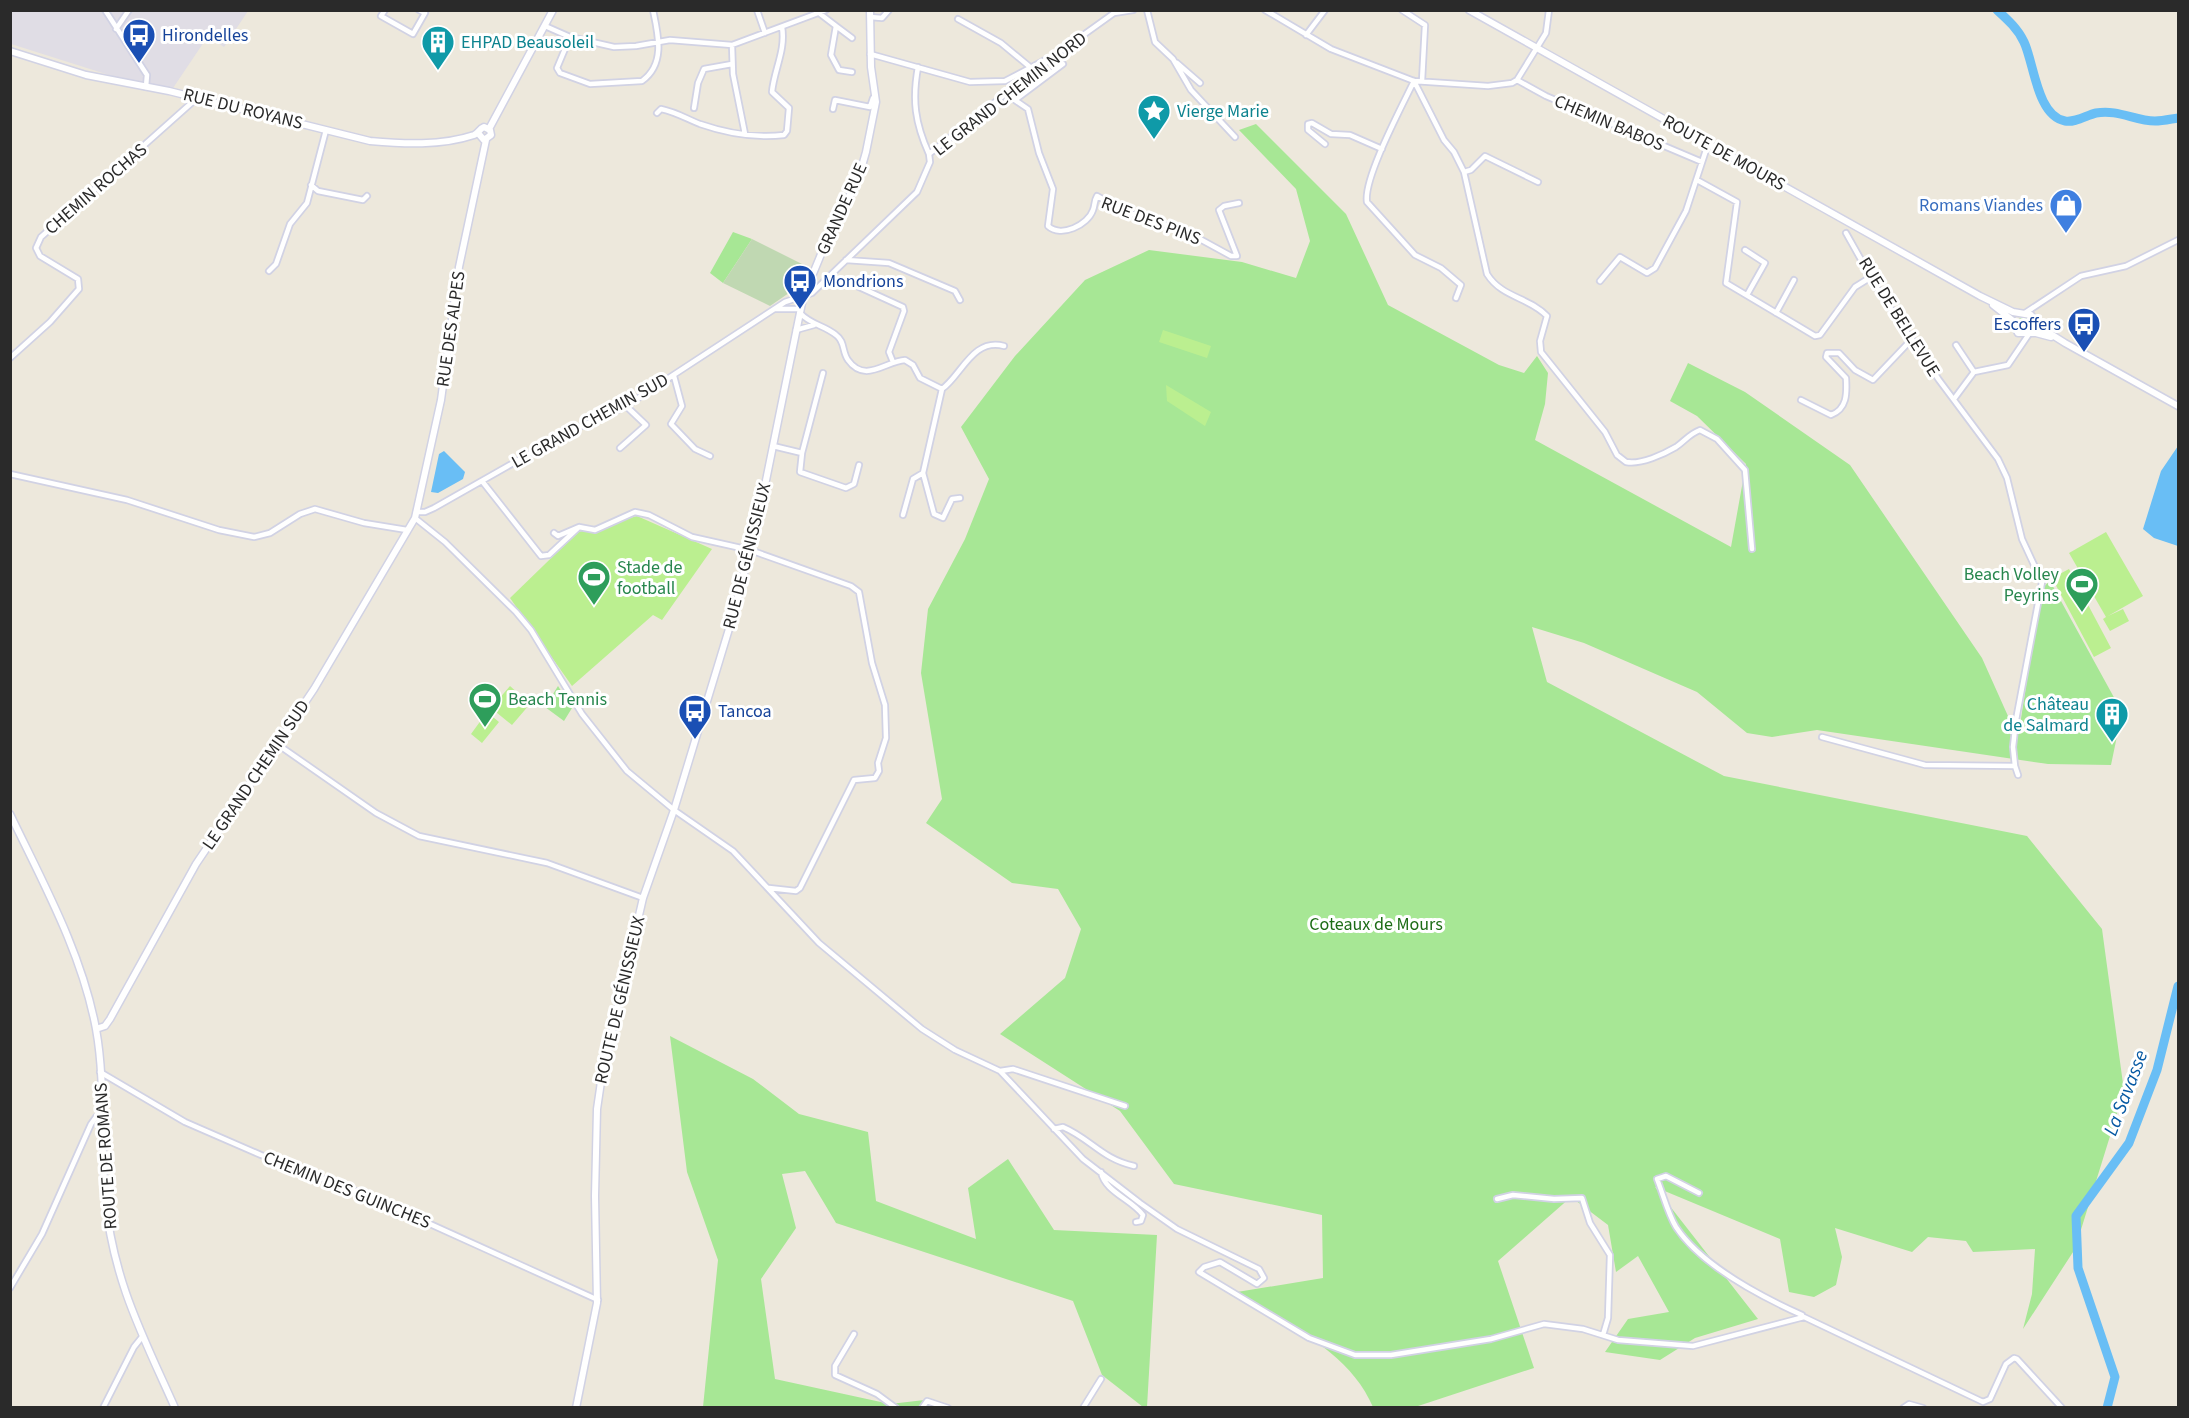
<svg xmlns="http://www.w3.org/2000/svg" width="2189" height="1418" viewBox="0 0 2189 1418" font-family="'Source Sans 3',sans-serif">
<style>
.industrial{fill:#e0dde5}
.green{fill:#a7e795}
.cemetery{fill:#c0d8b2}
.pitch{fill:#bbef90}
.water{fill:#69bef5}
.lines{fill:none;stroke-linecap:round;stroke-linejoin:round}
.river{stroke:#69bef5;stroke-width:9}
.street-casing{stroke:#d1d2e4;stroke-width:8}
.secondary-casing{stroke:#d1d2e4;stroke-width:9}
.street{stroke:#fff;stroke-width:4.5}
.secondary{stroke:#fff;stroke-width:6}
.labels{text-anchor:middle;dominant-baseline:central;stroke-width:6;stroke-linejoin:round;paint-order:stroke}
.transit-label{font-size:18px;fill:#164399;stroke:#fff;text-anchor:start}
.culture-label{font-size:18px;fill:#0d838f;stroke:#fff;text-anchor:start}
.street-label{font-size:18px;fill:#2a2a2a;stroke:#fff}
.shop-label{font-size:18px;fill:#366cbe;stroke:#fff;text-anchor:end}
.leisure-label{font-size:18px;fill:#27864d;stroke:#fff;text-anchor:start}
.park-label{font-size:18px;fill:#1d6c16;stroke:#fff}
.water-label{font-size:20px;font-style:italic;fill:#0659a3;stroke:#fff}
</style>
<rect width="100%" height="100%" fill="#ede8dc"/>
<!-- industrial -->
<path class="industrial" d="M10,11H248L224,47L208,36L169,94L11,44Z"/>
<!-- green -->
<path class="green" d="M1256,124L1346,214L1388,305L1499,365L1524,373L1537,356L1548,373L1545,404L1535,440L1731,547L1746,464L1697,416L1670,401L1688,363L1745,392L1850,465L1982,658L2012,725H2020L2041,589L2050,581L2122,712L2111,765L2048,764L1817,730L1772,737L1747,733L1697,692L1584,643L1532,627L1547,682L1724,776L2027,836L2102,929L2124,1091L2075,1249L2023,1329L2032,1294L2035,1249L1973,1252L1966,1241L1928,1237L1912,1252L1835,1228L1842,1257L1836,1285L1814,1297L1789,1292L1780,1239L1655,1187L1758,1319L1695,1338L1660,1360L1605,1352L1628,1319L1669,1312L1638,1256L1616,1272L1608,1225L1571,1197L1498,1261L1534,1368L1415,1407H1373C1349,1350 1283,1321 1231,1293L1323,1278L1322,1215L1174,1184L1120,1111L1000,1034L1065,978L1081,929L1058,889L1012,883L926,823L942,799L921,673L928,609L965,539L989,479L961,427L1015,356L1085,280L1149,250L1242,262L1296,278L1310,241L1296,189L1239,130Z
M733,232L752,239L723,283L710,273Z
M2017 324a7 7 0 1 1 14 0a7 7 0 1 1-14 0Z
M558,686L572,708L564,721L545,707Z
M670,1036L753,1079L799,1114L868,1132L876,1201L976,1239L968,1188L1008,1159L1054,1230L1157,1235L1147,1407H1143L1102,1375L1073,1301L836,1223L805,1171L782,1174L796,1228L761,1279L775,1379L890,1404L933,1399L944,1407H703L718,1260L687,1172Z"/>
<!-- cemetery -->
<path class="cemetery" d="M752,239L810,268L805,282L770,306L723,283Z"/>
<!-- pitch -->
<path class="pitch" d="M1163,330L1211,346L1207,358L1159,342Z
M1166,385L1211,412L1205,426L1167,401Z
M637,516L712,549L662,620L653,615L572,686L510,598L578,532Z
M2106,532L2143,596L2108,616L2123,609L2129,621L2110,631L2103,619L2106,617L2069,553Z
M2069,569L2111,648L2094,657L2052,578Z
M510,686L530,704L512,725L491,708Z
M487,712L499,722L482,743L471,734Z"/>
<!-- water -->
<path class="water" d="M2178,446V546L2154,538L2143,529L2161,471Z
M444,451L465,472L463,479L438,493L431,492L439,454Z"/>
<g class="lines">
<!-- river -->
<path class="river" d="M1997,10C2008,20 2018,29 2024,42C2034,63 2037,116 2065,121C2075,123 2087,115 2096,113C2118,109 2135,121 2155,121C2163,121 2171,119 2178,118
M2107,1408L2115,1377L2078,1268L2076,1216L2129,1143L2157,1070L2178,986"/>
<defs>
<path id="street" d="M105,10L147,75L146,87
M385,10L381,16L413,34L425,13L419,10
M757,10L765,33
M1147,10L1155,42L1173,59L1191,90L1235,137
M1265,10L1331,49L1414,81L1488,86L1512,83L1517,80L1546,33L1549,10
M1402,10L1425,25L1422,81
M819,13L836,26L831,55L839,70L852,72
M870,17L882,18L889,10
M958,19L1001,43L1030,67
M545,26L570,37L614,47L636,46L670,40L732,45L826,10
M836,26L852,38
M116,29L129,10
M1306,35L1325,10
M570,37L557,68L560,73L590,84L642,81C666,64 658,34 653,10
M732,45L733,74L745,134
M870,54L970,82L1005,81L1049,58
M1177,63L1200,83
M918,67C912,100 915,123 929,154
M1517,80L1546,96L1702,162
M1414,81L1444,140L1454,152L1464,172L1487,274C1502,298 1529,297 1547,316L1540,341L1541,352L1605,432L1617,455L1626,462C1641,465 1664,454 1676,447C1685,441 1689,434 1700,430L1717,439L1745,470L1752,549
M1414,81C1402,106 1363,179 1367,202L1415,255L1441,268L1461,285L1456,298
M1006,94L1028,109L1039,153L1053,189L1048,226C1061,238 1088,225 1093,210C1095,205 1094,201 1097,196L1126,212L1187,232L1231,256H1237L1219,210L1224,206L1239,203
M1015,100L1063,64
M694,108L698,83L704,69L732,64
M833,109L835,100L870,107L873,98
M657,113L661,109C676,112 687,119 700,124C726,133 757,138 784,135L787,131L789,108L772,92C774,70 786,50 782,27
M1325,144L1308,130V124L1312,123L1331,134L1350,135L1382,149
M1464,172L1471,170L1485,156L1538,182
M1697,180L1737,202L1726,283L1815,336L1820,335L1855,287L1871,277
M311,185L318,191L363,200L367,196
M1745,250L1765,263L1747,295
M846,260L889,263L955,291L960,300
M269,271L276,264L290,224L307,203L326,130
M1600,281L1620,257L1647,273L1655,268L1686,211L1708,144
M857,286L903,307L904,311L889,352L893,362
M776,309H801
M800,313C811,325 824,325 836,335C845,341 842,352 848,360C865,384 886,361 905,360L913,365L920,378L942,389L923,473L934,514L943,518L952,499L960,498
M1776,313L1794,280
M2025,313L2081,276L2126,266L2178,240
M796,330L814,325
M1956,345L1974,372
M10,358L50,322L79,289L78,279L40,256L36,248L41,237L197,98
M674,376L682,406L671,424L695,449L710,456
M942,389C961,376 973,337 1004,346
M1954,399L1974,372L2008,365L2029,334
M1801,400L1831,415C1847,409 1847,394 1846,378L1826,357L1827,353H1839L1855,370L1873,380L1912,339
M773,446L802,453L800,472L846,488L854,484L859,465
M620,448L646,425L626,406
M802,453L823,373
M10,474L127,500L219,530L254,537L270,533L300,514L315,509L364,523L407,530
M482,481L541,556L549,555L579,527L595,530L635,512L649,515L692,537L750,550L851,586L859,592L872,663L885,705L886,738L878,763L879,771L875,778L854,780L800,888L796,891L769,888
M416,512H425L434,508L568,432L626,406L785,302L812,293L917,192L930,162L929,154L1054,56L1114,13L1133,10
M903,515L913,479L923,473
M415,518L445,542L516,612L531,630L582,714L627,771L674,810L733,851L819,943L922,1029L955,1050L1000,1071L1083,1159L1140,1203L1177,1229L1259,1269L1264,1278L1257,1284L1220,1262L1204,1267L1199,1272L1309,1338L1355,1355H1391L1491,1339L1544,1324L1583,1329L1618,1340L1693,1346L1804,1317L1983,1402L1990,1399L2006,1364L2014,1358L2017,1359L2062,1408
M554,533L558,536L579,527
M1822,737L1925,765L2015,766L2013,747L2016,720L2042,582L2022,539L2007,478L1998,459L1939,380L1877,288L1846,233
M277,744L376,813L419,836L547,863L643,898
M2015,766L2018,775
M1000,1071L1013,1069L1125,1106
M100,1072L185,1122L261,1155L366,1195L598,1300
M1054,1129L1063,1127C1091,1139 1102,1159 1134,1166
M1101,1172C1105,1192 1131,1199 1143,1215L1141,1221L1136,1222
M1699,1193L1666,1176L1657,1179C1663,1194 1668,1214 1676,1227C1701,1265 1762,1297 1802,1315
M1497,1199L1513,1195L1554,1199L1582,1198L1590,1223L1610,1255L1608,1318L1603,1335
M10,1288L42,1234L91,1124L96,1117L102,1115
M854,1334L835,1366V1375L877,1394L896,1408
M103,1408L134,1347L142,1337
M922,1408L927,1401L948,1408
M1083,1408L1101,1379
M1903,1408L1909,1404L1923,1408"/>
<path id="secondary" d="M1469,10L1980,296L2013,312L2031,315L2038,326L2065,343L2178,406
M10,51L86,75L169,91L370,141C403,144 441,146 474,135C479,133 479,129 484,127L490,130L491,135L484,140L478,133
M489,129L553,10
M1993,305L2012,320L2018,333H2036L2051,337
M10,814C43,883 82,953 96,1029C106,1084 100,1142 105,1197C113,1280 142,1334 175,1408
M96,1029L105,1026L110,1019L196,864L314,689L415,518L441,400L459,267L486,140
M576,1408L597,1303L595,1196L597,1109L602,1075L643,898L674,810L732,619L759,515L803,298L831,230L858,180L866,152L876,102L871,67L870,10"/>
</defs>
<!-- street casing -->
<use href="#street" class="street-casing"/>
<!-- secondary casing -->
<use href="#secondary" class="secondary-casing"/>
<!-- street -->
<use href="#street" class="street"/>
<!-- secondary -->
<use href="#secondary" class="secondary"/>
</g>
<!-- icons -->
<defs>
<symbol id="bus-pin" viewBox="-11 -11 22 30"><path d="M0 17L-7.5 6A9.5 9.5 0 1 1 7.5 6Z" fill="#1a4fb4" stroke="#fff"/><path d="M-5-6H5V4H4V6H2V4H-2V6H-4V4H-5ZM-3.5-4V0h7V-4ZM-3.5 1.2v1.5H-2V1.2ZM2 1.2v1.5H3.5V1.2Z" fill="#fff"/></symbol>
<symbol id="building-pin" viewBox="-11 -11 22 30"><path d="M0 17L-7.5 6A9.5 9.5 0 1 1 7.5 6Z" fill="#0f9aa8" stroke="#fff"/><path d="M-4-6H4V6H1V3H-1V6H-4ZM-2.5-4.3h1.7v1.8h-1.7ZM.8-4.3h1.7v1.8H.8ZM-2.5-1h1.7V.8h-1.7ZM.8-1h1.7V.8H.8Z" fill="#fff"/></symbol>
<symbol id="sight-pin" viewBox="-11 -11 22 30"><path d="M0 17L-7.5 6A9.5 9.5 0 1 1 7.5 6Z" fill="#0f9aa8" stroke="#fff"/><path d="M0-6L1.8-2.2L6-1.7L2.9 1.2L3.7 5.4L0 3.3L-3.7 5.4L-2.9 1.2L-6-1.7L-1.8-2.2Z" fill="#fff"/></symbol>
<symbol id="shop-pin" viewBox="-11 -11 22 30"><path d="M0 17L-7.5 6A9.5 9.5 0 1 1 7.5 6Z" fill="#3f7fe0" stroke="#fff"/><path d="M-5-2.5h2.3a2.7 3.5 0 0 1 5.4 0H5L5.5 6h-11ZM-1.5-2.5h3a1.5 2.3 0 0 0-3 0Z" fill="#fff"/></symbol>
<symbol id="stadium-pin" viewBox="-11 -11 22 30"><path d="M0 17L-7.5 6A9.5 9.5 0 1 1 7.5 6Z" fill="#2e9e5b" stroke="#fff"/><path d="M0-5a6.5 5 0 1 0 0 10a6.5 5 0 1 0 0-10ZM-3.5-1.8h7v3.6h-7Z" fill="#fff"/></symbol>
</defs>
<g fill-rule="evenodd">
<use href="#bus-pin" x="120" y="16" width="38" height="52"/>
<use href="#building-pin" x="419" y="23" width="38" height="52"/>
<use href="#sight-pin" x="1135" y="92" width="38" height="52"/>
<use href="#shop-pin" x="2047" y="186" width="38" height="52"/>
<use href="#bus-pin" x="781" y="262" width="38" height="52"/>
<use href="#bus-pin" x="2065" y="305" width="38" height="52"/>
<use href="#stadium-pin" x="575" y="558" width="38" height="52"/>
<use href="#stadium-pin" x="2063" y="565" width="38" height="52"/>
<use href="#stadium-pin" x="466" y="680" width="38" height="52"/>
<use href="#bus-pin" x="676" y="692" width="38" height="52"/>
<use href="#building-pin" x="2093" y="695" width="38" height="52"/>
</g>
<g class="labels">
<!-- transit labels -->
<g class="transit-label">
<text x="162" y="35">Hirondelles</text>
<text x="823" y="281">Mondrions</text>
<text x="2061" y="324" text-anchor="end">Escoffers</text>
<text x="718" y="711">Tancoa</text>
</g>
<!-- culture labels -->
<g class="culture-label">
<text x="461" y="42">EHPAD Beausoleil</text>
<text x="1177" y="111">Vierge Marie</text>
<text x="2089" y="704" text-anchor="end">Château<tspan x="2089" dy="21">de Salmard</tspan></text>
</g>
<!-- street labels -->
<g class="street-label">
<text transform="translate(1010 94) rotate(-38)">LE GRAND CHEMIN NORD</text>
<text transform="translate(243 109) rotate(14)">RUE DU ROYANS</text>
<text transform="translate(1609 123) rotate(23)">CHEMIN BABOS</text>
<text transform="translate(1724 153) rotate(29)">ROUTE DE MOURS</text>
<text transform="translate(96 189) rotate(-41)">CHEMIN ROCHAS</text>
<text transform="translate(842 209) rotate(-66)">GRANDE RUE</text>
<text transform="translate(1151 221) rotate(21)">RUE DES PINS</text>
<text transform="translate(1899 317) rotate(58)">RUE DE BELLEVUE</text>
<text transform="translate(451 329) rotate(-82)">RUE DES ALPES</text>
<text transform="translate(590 421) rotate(-29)">LE GRAND CHEMIN SUD</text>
<text transform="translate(747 556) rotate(-76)">RUE DE GÉNISSIEUX</text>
<text transform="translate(256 775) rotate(-56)">LE GRAND CHEMIN SUD</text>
<text transform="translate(620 1000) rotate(-77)">ROUTE DE GÉNISSIEUX</text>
<text transform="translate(106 1156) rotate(-94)">ROUTE DE ROMANS</text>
<text transform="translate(347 1190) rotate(22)">CHEMIN DES GUINCHES</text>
</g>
<!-- shop labels -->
<g class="shop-label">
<text x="2043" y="205">Romans Viandes</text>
</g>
<!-- leisure labels -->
<g class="leisure-label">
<text x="617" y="567">Stade de<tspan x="617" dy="21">football</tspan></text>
<text x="2059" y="574" text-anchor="end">Beach Volley<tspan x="2059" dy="21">Peyrins</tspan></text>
<text x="508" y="699">Beach Tennis</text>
</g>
<!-- park labels -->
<g class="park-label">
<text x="1376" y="924">Coteaux de Mours</text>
</g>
<!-- water labels -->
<g class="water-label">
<text transform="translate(2126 1093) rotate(-69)">La Savasse</text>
</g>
</g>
<!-- border -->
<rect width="2189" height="1418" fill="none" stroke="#2a2a2a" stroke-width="24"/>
</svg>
